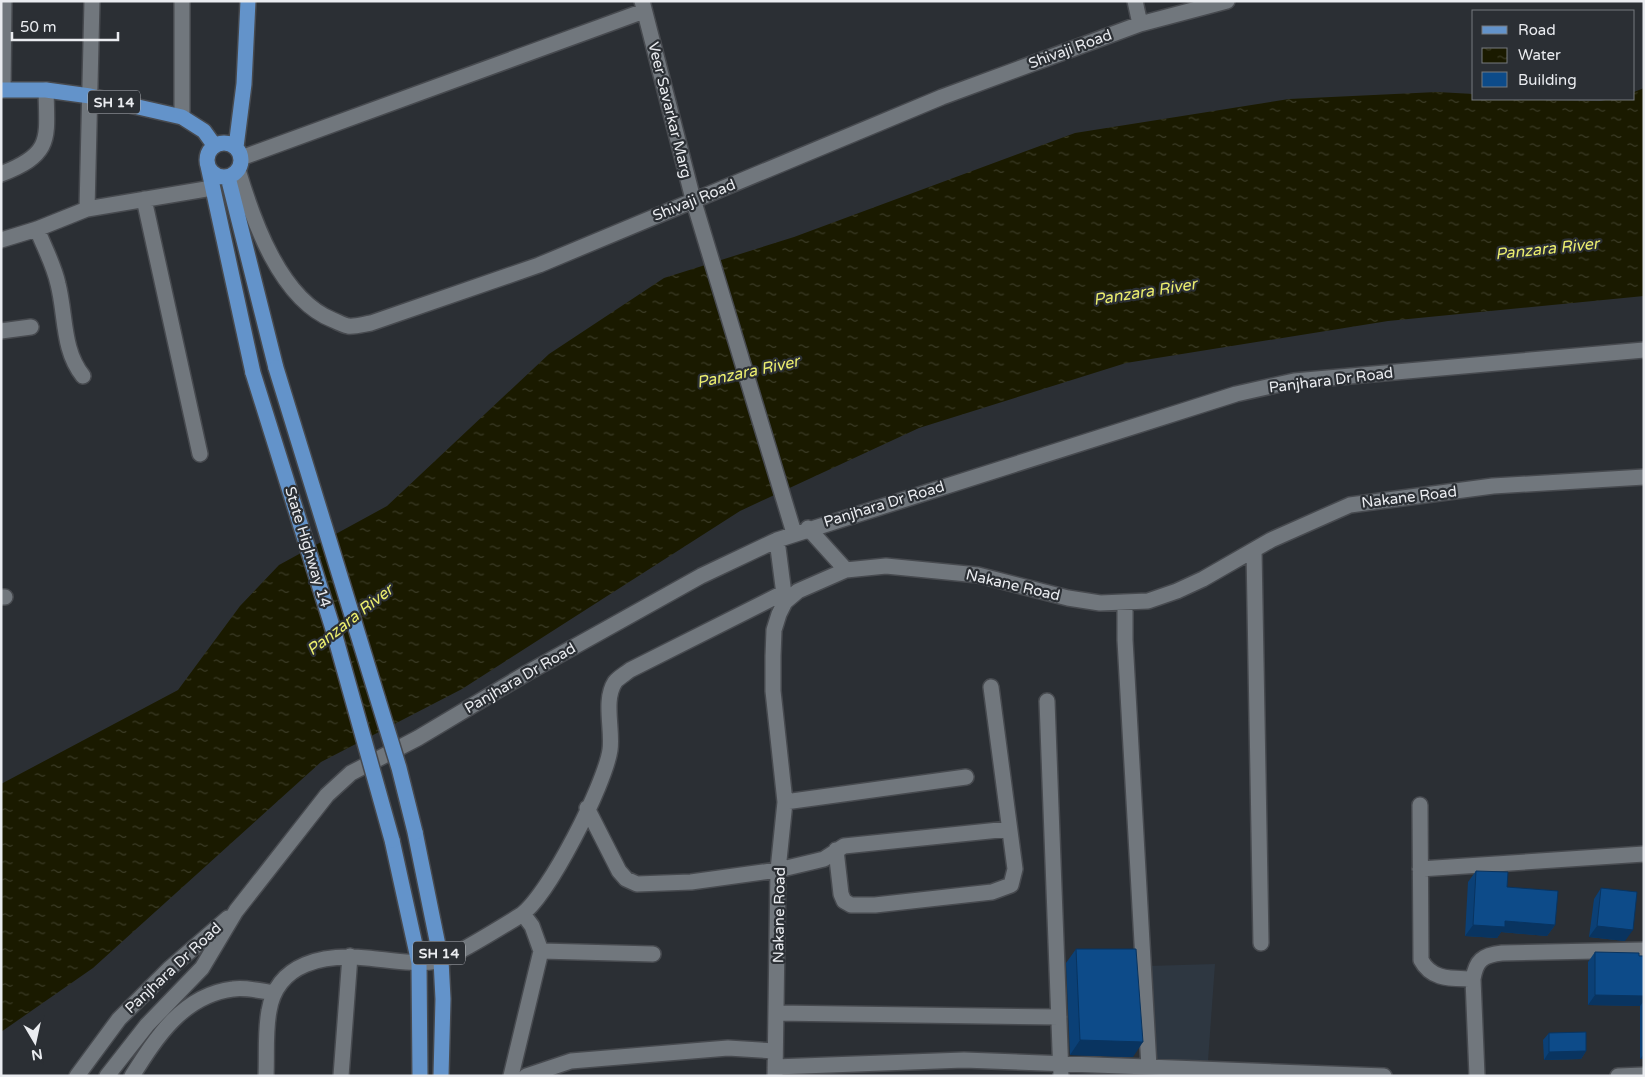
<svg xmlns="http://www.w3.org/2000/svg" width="1645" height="1077" viewBox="0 0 1645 1077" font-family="'Varela Round',sans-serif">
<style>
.built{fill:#2e3741}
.water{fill:url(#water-ripples)}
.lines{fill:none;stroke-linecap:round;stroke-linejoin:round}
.minor-casing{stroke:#474a4f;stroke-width:18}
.major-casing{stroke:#474a4f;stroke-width:18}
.minor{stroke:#71777d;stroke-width:15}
.major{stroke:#6393ca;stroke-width:15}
.major-bridge-casing{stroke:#474a4f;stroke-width:18;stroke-linecap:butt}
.major-bridge{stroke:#6393ca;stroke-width:15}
.wall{fill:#0b4076}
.shaded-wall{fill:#093460}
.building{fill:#0d4b89;stroke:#093460}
.labels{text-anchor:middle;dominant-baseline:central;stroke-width:4.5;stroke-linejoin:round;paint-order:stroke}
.shield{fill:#2b2f34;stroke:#b1b3b8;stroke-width:1}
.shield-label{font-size:14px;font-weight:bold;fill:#eaecf0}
.street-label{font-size:15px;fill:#eaecf0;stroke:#2b2f34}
.water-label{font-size:16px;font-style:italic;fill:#ebed6e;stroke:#2b2f34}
</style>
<defs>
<pattern id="water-ripples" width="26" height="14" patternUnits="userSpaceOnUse" patternTransform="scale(1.25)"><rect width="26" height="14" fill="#1a1a00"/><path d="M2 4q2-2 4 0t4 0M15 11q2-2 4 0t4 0" fill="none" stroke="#3b3b26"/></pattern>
</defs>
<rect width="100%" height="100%" fill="#2b2f34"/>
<!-- built -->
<path class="built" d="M1215,964L1208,1061L1153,1059L1147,966Z"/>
<!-- water -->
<path class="water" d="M1644,88V296L1388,321L1126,363L919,428L740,511L462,689L321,762L93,968L1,1032V784L178,690L240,606L279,565L387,506L549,354L664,278L794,237L1075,133L1289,99L1437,92L1474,94V99L1601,101L1610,99H1634V92Z"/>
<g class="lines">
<defs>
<path id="minor" d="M182,1V117
M642,1L693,199L794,533
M1135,1L1140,24
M3,90L4,1
M241,158L644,11
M238,170C253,220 280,299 333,320C338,322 343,325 348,326C355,327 364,324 371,323L539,265L942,97L1140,24L1227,1
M1,174C53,154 47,139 46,90
M144,199L200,454
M87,209L92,1
M37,229C44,247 54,265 58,284C66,315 62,350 83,376
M1,240L37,229L87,209L212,188
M1,331L31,327
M808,528L846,570
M777,540L785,602
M1254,550L1261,943
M1,597H5
M1125,603V640L1149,1067
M1047,701L1061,1076
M785,802L966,777
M1420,805L1421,960C1432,981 1453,978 1473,979
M587,808L619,871L626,879L637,884L691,882L778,870L816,861L824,859L844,846L1009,829
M836,850L841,894L844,901L851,905H875L992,892L1011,885L1015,869L991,687
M1420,869L1644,854
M541,951L653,954
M776,1013L1059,1017
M775,1067L964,1060L1384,1076
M77,1076L119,1019L169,969L228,918
M107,1076L147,1025L202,968L236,911L327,795L351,773L418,738L527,673L701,576L777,540L1236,394L1294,381L1644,350
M132,1076C156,1038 183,995 233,989C246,987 261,991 274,993
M266,1076C267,1055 265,1032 269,1011C277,962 325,954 367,958C390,960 415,965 438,961C450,959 508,923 521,915C549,895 605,784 610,750C613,730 603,700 615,682C618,678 625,674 630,670L783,593
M341,1076L350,956
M511,1076L541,951L532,926L523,914
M526,1076L571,1061L728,1048L775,1051
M775,1076L778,870L785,802L773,691V656L774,630L779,614L785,602L798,591L846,570L886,566L978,575L1068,598L1100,603L1148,601L1177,591L1203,579L1271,540L1350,505L1493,486L1644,477
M1477,1076L1473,979C1476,961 1482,955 1502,953L1644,950
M1618,1076L1644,1075"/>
<path id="major" d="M1,90H46L90,96L182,117L204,131L214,145
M207 160a17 17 0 1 1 34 0a17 17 0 1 1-34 0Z
M236,147L244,84L248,1
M208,166L253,373
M228,177L276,368
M415,832L441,960L443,999L441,1076
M392,840L419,963L420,1076"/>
</defs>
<!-- minor casing -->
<use href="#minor" class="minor-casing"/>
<!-- major casing -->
<use href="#major" class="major-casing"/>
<!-- minor -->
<use href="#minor" class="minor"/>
<!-- major -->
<use href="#major" class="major"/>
<defs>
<path id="major-bridge" d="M276,368L399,768L415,832
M253,373L333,629L392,840"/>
</defs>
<!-- major-bridge casing -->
<use href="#major-bridge" class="major-bridge-casing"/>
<!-- major-bridge -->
<use href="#major-bridge" class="major-bridge"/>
</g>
<!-- wall -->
<path class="wall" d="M1476,871L1507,887L1555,925L1547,936L1501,932L1497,938L1465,936L1468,882Z
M1601,888L1625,941L1589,937L1594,899Z
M1076,949L1133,1057L1070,1055L1066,963Z
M1595,952L1644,956V1059H1640V1006L1588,1005V962Z
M1549,1033L1586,1051L1581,1059L1544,1060L1543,1040Z"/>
<!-- shaded-wall -->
<path class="shaded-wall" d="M1505,921L1555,925L1547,936L1501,932L1497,938L1465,936L1473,925Z
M1597,926L1633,930L1625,941L1589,937Z
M1595,995L1644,996V1001L1640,1006L1588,1005Z
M1080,1040L1143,1042L1133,1057L1070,1055Z
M1586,1051L1581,1059L1544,1060L1549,1052Z
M1644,1054V1059H1640Z"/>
<!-- building -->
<path class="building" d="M1476,871L1508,872L1507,887L1558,891L1555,925L1505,921V927L1473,925Z
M1601,888L1637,892L1633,930L1597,926Z
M1076,949H1136L1143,1042L1080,1040Z
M1595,952L1639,953V956H1644V996L1595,995Z
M1586,1032V1051L1549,1052V1033Z"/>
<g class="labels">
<!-- shield labels -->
<g class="shield">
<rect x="88" y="90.5" width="52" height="23" rx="4"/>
<rect x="413" y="941.5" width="52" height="23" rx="4"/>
</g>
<g class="shield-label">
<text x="114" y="102">SH 14</text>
<text x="439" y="953">SH 14</text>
</g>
<!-- street labels -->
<g class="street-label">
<text transform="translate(1070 49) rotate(-20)">Shivaji Road</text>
<text transform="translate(670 110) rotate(76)">Veer Savarkar Marg</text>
<text transform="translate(694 200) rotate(-22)">Shivaji Road</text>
<text transform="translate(1331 380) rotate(-7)">Panjhara Dr Road</text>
<text transform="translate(1409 497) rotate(-7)">Nakane Road</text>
<text transform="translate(884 504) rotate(-17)">Panjhara Dr Road</text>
<text transform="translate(308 547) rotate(73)">State Highway 14</text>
<text transform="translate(1013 585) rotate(13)">Nakane Road</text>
<text transform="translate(520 678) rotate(-30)">Panjhara Dr Road</text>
<text transform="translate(779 915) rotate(-89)">Nakane Road</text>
<text transform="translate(173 968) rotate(-43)">Panjhara Dr Road</text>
</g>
<!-- water labels -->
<g class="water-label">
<text transform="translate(1547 249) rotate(-6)">Panzara River</text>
<text transform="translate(1145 292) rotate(-9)">Panzara River</text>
<text transform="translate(748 372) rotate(-12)">Panzara River</text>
<text transform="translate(350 620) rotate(-38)">Panzara River</text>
</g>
</g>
<!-- border -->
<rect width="1645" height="1077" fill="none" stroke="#eaecf0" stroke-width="5"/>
<!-- legend -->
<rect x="1472" y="10" width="162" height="90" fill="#2b2f34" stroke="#777b7f"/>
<rect x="1482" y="26" width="25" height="8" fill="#6393ca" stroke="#777b7f"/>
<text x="1518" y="35" font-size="15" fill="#eaecf0">Road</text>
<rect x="1482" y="48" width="25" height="15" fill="url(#water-ripples)" stroke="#777b7f"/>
<text x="1518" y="60" font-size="15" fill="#eaecf0">Water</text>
<rect x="1482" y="72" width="25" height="15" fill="#0d4b89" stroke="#777b7f"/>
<text x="1518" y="85" font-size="15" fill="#eaecf0">Building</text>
<!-- north arrow -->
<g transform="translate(35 1042) rotate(171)" stroke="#2b2f34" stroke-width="4" paint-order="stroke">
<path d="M0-4L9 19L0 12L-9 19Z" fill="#eaecf0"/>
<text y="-8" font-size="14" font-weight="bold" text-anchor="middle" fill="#eaecf0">N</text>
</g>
<!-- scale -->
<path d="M12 32v8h106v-8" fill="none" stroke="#eaecf0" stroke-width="2.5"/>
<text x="20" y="32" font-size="15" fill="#eaecf0" stroke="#2b2f34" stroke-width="4" paint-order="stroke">50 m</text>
</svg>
